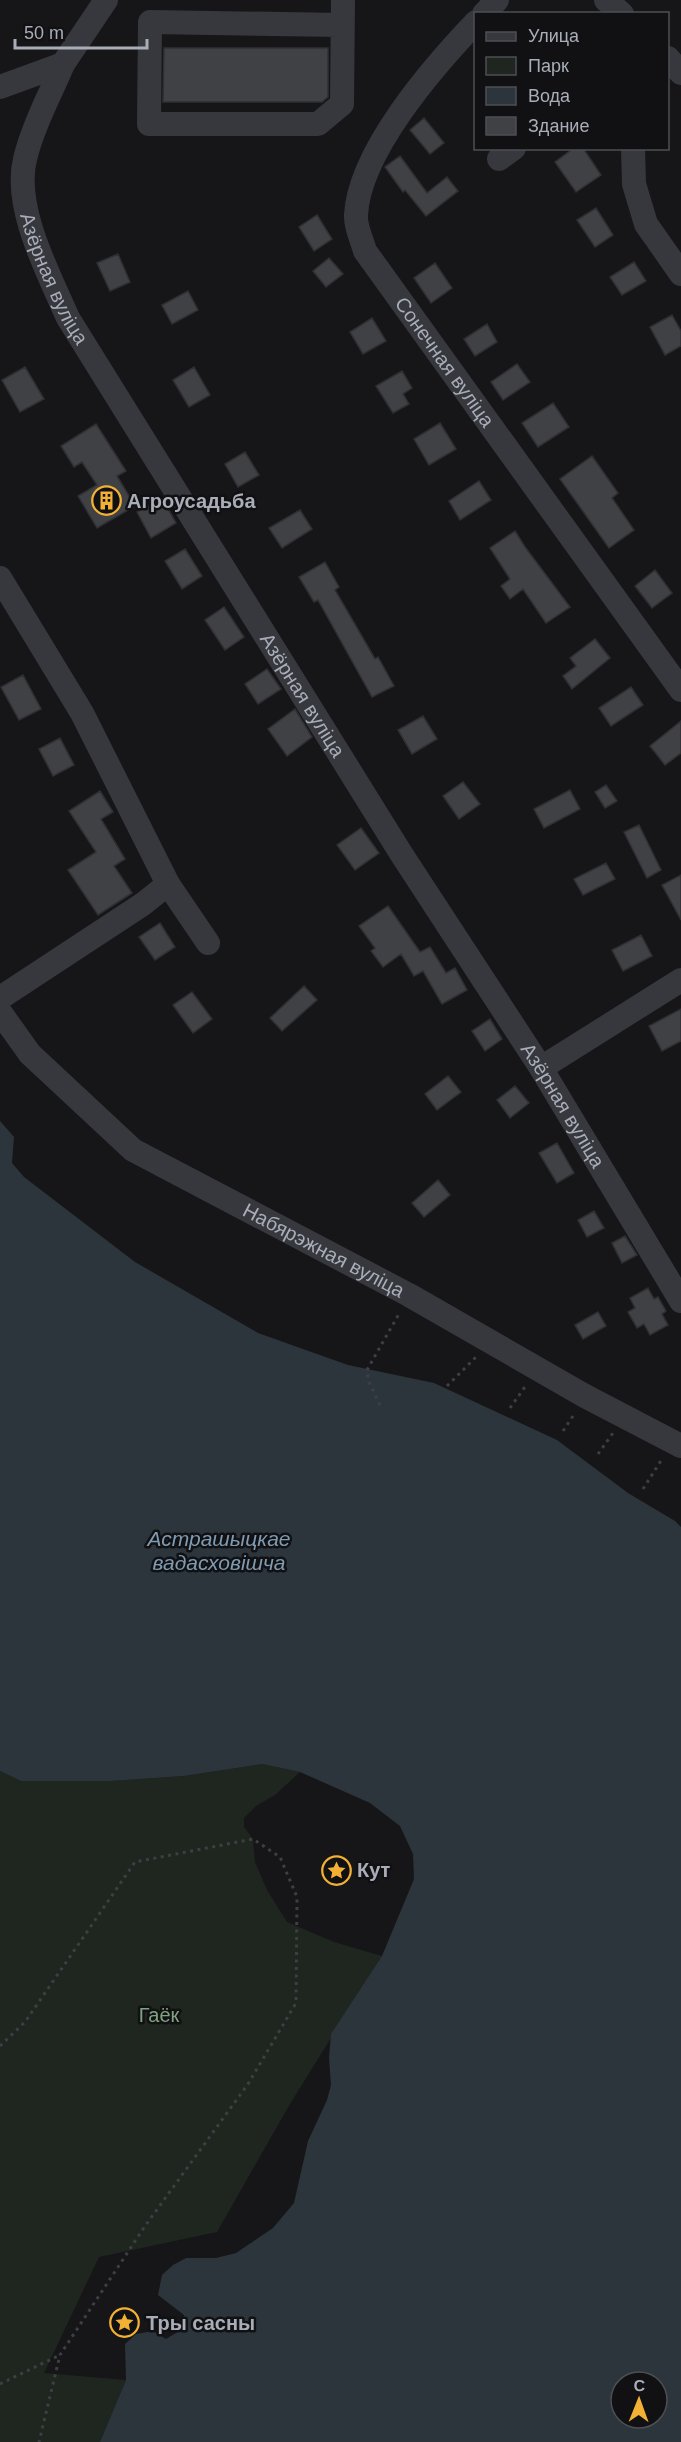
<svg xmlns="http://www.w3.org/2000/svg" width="681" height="2442" viewBox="0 0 681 2442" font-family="Helvetica,sans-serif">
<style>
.green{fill:#1e261f}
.water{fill:#2c353c;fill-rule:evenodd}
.building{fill:#404145;stroke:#303034;stroke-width:1.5}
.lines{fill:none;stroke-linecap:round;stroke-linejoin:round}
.path{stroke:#3d3f44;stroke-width:3;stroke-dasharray:3 4.5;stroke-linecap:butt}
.minor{stroke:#37383d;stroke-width:24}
.labels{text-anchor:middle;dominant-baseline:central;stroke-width:5;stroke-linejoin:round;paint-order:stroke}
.street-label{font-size:20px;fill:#a8adb8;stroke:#111113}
.poi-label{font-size:20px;font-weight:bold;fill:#a8adb8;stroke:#111113;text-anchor:start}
.park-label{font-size:20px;fill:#7fa381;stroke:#111113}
.water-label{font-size:21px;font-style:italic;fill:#7f9bb3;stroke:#111113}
</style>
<rect width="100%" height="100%" fill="#161618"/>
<!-- green -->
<path class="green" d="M262,1764L300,1772L275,1795L256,1806L244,1818V1827L253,1839L255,1862L267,1890L287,1922L334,1942L382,1956L290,2104L217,2232L99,2257L44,2373L126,2380L100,2442H0V1771L21,1781H111L184,1776Z"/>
<!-- water -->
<path class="water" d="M0,1121L14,1137L12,1163L24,1177L135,1262L258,1333L348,1365L434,1383L557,1440L628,1493L675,1521L681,1527V2442H100L126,2380L125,2344L136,2334L153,2331L166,2339L181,2330L184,2315L158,2295L162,2275L173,2265L186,2258H216L236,2253L273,2228L294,2203L308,2141L327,2100L331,2085L329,2058L331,2034L382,1956L414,1879L413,1854L400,1826L370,1803L300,1772L262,1764L184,1776L111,1781H21L0,1771ZM621,2382H657V2418H621Z"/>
<!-- building -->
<path class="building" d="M164,48H328V97L322,102H163Z
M424,118L444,143L430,154L410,130Z
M574,148H583L601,175L576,192L555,162Z
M400,156L427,193L447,177L458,191L426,216L405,190L403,192L385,167Z
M596,208L613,235L595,247L577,220Z
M317,215L332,239L314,251L299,227Z
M118,254L130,282L110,291L97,263Z
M329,258L343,274L326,287L313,271Z
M634,262L646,281L622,295L610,277Z
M435,263L452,288L431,303L414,278Z
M188,291L198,310L172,324L162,305Z
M672,315L681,331V346L665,355L650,327Z
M372,318L386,341L363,354L350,332Z
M487,324L497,342L475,356L464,339Z
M517,364L530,382L503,400L491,382Z
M25,367L44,399L20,412L2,380Z
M194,367L210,395L189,407L173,380Z
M402,371L412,388L403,394L409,404L393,413L376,386Z
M553,403L569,427L538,447L522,423Z
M440,423L456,449L429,465L414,439Z
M96,424L126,471L117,476L135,506L97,528L78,496L97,485L82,462L74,467L61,446Z
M245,452L259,475L238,487L225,464Z
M592,456L618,493L612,498L634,530L609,548L560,479Z
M479,481L491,500L460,520L449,501Z
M162,498L176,523L151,538L137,512Z
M300,510L312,529L282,548L269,528Z
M515,531L525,547L570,607L546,623L523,589L510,599L501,586L510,579L490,548Z
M185,549L202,576L182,589L165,561Z
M325,562L339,587L335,590L375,659L378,657L394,686L372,697L318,600L314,602L299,577Z
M655,570L672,593L652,608L635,586Z
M224,607L244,637L225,650L205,620Z
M595,639L610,658L572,689L563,676L576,666L570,658Z
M267,669L281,689L258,704L245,684Z
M23,675L41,709L19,720L1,687Z
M631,687L643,705L611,726L599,708Z
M295,709L312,737L287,756L268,729Z
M423,716L437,739L412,754L398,730Z
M681,721V753L665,765L650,746Z
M60,738L74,765L53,776L39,749Z
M463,782L480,804L459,819L443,796Z
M606,785L617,801L605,808L595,792Z
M570,790L580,809L544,828L534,809Z
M100,791L113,812L101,819L125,859L114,866L132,893L98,915L68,870L96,852L69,811Z
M639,825L661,870L647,878L624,832Z
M361,828L379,853L355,870L337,845Z
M606,863L615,879L583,895L574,879Z
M681,875V920L662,885Z
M388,906L420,952L430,947L446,973L455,968L467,990L442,1004L423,971L414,976L401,954L383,967L371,951L375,948L359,926Z
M160,923L175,947L155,960L139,937Z
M641,935L652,956L623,971L612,950Z
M304,986L317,1000L282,1031L270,1018Z
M192,992L212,1019L193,1033L173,1005Z
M681,1009V1041L662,1051L649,1026Z
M490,1019L502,1039L485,1051L472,1031Z
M448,1076L461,1092L437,1110L425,1094Z
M515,1086L529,1103L510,1118L497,1100Z
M557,1143L574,1173L557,1183L539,1153Z
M438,1180L450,1195L424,1217L412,1203Z
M594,1211L604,1228L587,1237L578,1220Z
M625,1236L637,1255L622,1263L612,1243Z
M648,1288L654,1299L658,1297L666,1311L662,1314L668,1325L650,1335L644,1324L637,1328L628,1312L635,1308L630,1298Z
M598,1312L606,1326L583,1339L575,1325Z"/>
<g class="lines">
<!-- path -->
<path class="path" d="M447,1386L476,1357
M380,1405L369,1382L367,1370L400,1312
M510,1408L527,1384
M563,1431L575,1413
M598,1454L613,1433
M643,1489L662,1459
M0,2046L25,2022L135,1862L253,1839L280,1857L297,1897L296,2003L248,2084L145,2226L60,2355L39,2442
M0,2384L60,2355"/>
<!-- minor -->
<g class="minor">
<path d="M606,0L622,14"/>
<path d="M484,14L497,0"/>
<path id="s1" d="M476,22C433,67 359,152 356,215C355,226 362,240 365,251L681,690"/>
<path d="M342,25L150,22L149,124H318L342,104L343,0"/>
<path d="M668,58L681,73"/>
<path id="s2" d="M63,64C50,95 33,126 25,159C13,208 49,274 68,318L402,855L541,1068L681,1301"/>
<path d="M0,87L63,64L106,0"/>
<path d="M633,148L634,184L646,224L681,274"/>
<path d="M499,159L514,148"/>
<path d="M0,578L82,713L168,884L143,904L0,998"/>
<path d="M168,884L208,943"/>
<path id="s3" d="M0,1012L30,1054L133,1150L409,1295L585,1396L681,1446"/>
<path d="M541,1068L681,980"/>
</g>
</g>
<!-- icons -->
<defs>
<symbol id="building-ring" viewBox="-11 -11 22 22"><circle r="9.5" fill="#111113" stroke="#f2b134" stroke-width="1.5"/><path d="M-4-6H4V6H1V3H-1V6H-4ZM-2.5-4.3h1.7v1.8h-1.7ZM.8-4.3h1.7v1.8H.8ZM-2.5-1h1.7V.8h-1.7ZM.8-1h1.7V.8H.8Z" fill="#f2b134"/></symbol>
<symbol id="sight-ring" viewBox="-11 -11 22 22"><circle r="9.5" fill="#111113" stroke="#f2b134" stroke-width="1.5"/><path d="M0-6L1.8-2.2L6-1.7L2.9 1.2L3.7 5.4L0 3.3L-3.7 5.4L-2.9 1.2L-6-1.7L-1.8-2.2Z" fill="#f2b134"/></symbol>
</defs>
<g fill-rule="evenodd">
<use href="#building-ring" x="90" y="484" width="33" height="33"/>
<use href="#sight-ring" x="320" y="1854" width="33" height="33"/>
<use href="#sight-ring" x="108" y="2306" width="33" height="33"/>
</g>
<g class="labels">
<!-- street labels -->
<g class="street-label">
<text stroke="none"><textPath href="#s2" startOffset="228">Азёрная вуліца</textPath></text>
<text stroke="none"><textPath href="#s1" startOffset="405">Сонечная вуліца</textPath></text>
<text stroke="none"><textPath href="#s2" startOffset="714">Азёрная вуліца</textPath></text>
<text stroke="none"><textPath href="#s2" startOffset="1200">Азёрная вуліца</textPath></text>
<text stroke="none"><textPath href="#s3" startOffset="408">Набярэжная вуліца</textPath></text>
</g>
<!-- poi labels -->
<g class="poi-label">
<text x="127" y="501">Агроусадьба</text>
<text x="357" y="1870">Кут</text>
<text x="146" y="2323">Тры сасны</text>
</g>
<!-- park labels -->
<g class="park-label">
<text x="159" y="2015">Гаёк</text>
</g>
<!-- water labels -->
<g class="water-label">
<text x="219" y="1538">Астрашыцкае<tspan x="219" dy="24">вадасховішча</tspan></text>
</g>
</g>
<!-- legend -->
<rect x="474" y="12" width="195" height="138" fill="#111113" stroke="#4d4f55" stroke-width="1.5"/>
<rect x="486" y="32" width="30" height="9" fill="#37383d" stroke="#4d4f55" stroke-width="1.5"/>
<text x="528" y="42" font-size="18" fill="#a8adb8">Улица</text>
<rect x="486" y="57" width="30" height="18" fill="#1e261f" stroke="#4d4f55" stroke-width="1.5"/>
<text x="528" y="72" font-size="18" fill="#a8adb8">Парк</text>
<rect x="486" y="87" width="30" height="18" fill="#2c353c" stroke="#4d4f55" stroke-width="1.5"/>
<text x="528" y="102" font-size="18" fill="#a8adb8">Вода</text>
<rect x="486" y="117" width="30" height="18" fill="#404145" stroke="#4d4f55" stroke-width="1.5"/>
<text x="528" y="132" font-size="18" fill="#a8adb8">Здание</text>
<!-- north arrow -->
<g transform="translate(639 2400) rotate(1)"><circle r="28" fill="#111113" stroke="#4d4f55" stroke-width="1.5"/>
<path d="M0-4.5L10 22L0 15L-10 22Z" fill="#f2b134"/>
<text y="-9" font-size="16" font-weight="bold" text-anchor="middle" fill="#a8adb8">С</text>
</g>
<!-- scale -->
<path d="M15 39v9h132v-9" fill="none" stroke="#a8adb8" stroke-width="3"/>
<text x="24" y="39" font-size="18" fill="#a8adb8" stroke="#111113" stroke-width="4.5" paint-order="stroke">50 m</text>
</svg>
